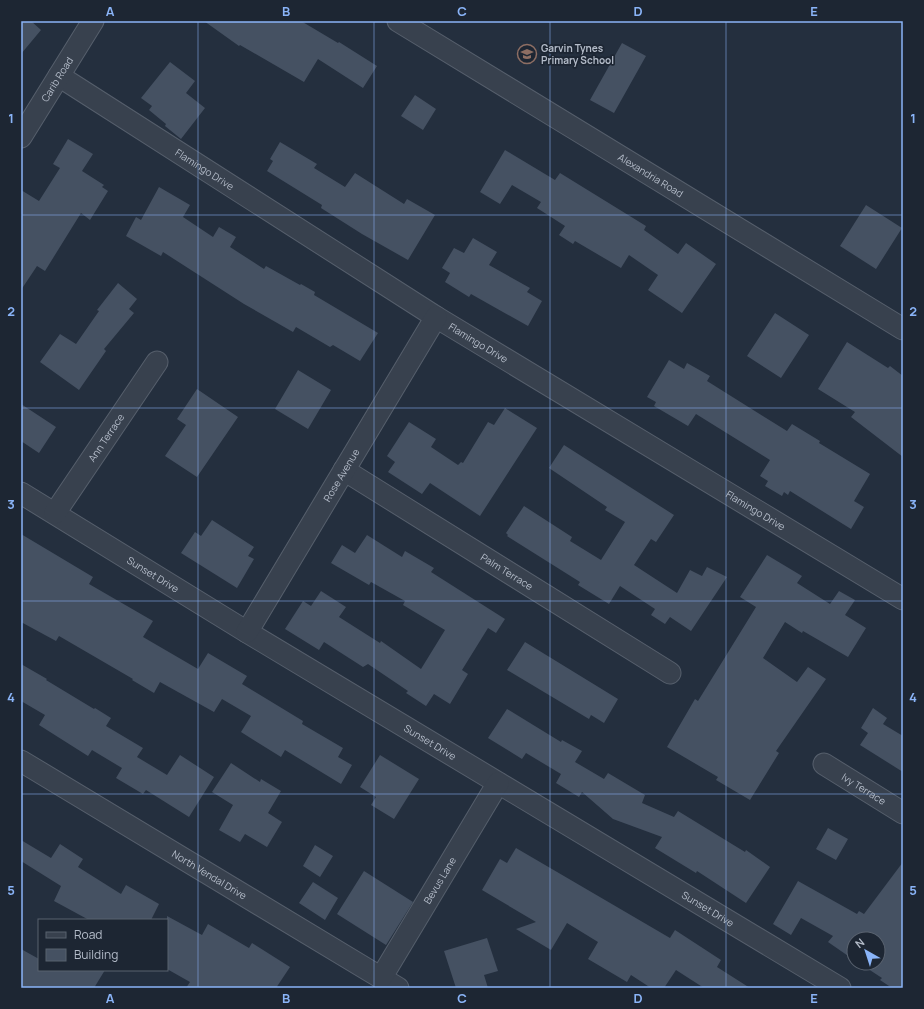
<svg xmlns="http://www.w3.org/2000/svg" width="924" height="1009" viewBox="0 0 924 1009" font-family="Manrope,sans-serif">
<style>
.building{fill:#455162}
.lines{fill:none;stroke-linecap:round;stroke-linejoin:round}
.street-casing{stroke:#565f6c;stroke-width:23}
.street{stroke:#38414e;stroke-width:21}
.grid{fill:none;stroke:#8ab4f8;stroke-width:1;stroke-opacity:0.55}
.labels{text-anchor:middle;dominant-baseline:central;stroke-width:3.5;stroke-linejoin:round;paint-order:stroke}
.poi-label{font-size:10px;font-weight:bold;fill:#b4bcc9;stroke:#1d2633;text-anchor:start}
.street-label{font-size:10px;fill:#b4bcc9;stroke:#1d2633}
.neatline{fill:none;stroke:#8ab4f8;stroke-width:1.5}
.grid-label{font-size:13px;text-anchor:middle;font-weight:bold;fill:#8ab4f8}
</style>
<rect width="100%" height="100%" fill="#242f3e"/>
<!-- building -->
<path class="building" d="M21,21H31L41,30L21,54Z
M204,21H301L338,43L339,42L377,66L363,88L318,59L304,82L240,45L239,46Z
M622,43L646,56L614,113L590,100Z
M170,62L195,81L186,93L205,108L181,139L165,126L166,124L149,110L152,106L141,98Z
M415,95L436,109L423,130L401,116Z
M68,139L93,154L82,171L104,185L102,187L108,191L90,220L81,213L45,271L37,266L21,290V190L39,201L60,168L53,164Z
M280,142L317,164L314,168L345,187L355,173L404,204L407,199L435,215L408,260L362,234L321,208L322,205L267,171L273,161L270,159Z
M505,150L555,180L560,173L646,226L644,230L678,254L686,243L716,264L682,313L648,290L658,275L629,255L621,268L575,241L573,244L559,235L565,226L537,208L541,202L512,185L500,204L480,192Z
M159,187L190,205L183,217L213,237L219,227L236,237L230,247L264,269L266,266L300,285L301,284L315,292L314,295L378,333L360,361L333,345L330,347L296,327L293,332L244,304L163,252L161,256L126,236L136,217L141,220Z
M866,205L902,228L876,269L840,246Z
M473,238L497,252L489,265L530,288L527,292L542,301L528,326L471,294L469,297L445,282L450,273L442,268L454,248L464,253Z
M118,283L137,299L129,309L134,313L104,349L106,351L79,390L40,362L60,334L76,344L99,311L97,310Z
M775,313L809,335L781,378L747,356Z
M847,342L888,368L890,366L903,376V457L851,417L855,412L818,389Z
M669,360L684,369L687,363L710,376L707,381L787,431L792,424L820,441L819,443L870,474L854,501L864,507L851,529L790,491L788,495L784,492L782,496L765,486L768,481L760,476L770,460L696,414L688,426L654,406L656,402L647,397Z
M298,370L331,390L308,429L275,409Z
M197,389L238,417L197,477L165,456L186,425L177,419Z
M21,404L56,427L39,453L21,441Z
M505,408L537,428L480,516L430,483L422,494L388,472L395,462L387,456L409,422L436,439L431,447L458,465L461,462L463,463L488,422L494,425Z
M564,445L674,515L656,542L651,539L634,565L677,593L690,570L702,576L707,567L727,577L691,631L670,617L665,624L651,615L655,609L620,586L609,604L578,585L580,582L507,536L508,535L506,533L524,506L572,537L570,541L601,560L625,522L605,510L607,507L549,468Z
M212,520L254,547L248,556L254,559L237,588L181,553L195,532L201,536Z
M21,534L93,577L89,584L153,621L143,637L198,669L208,653L247,676L242,684L303,721L302,724L343,748L338,757L352,765L341,784L285,750L281,757L241,732L251,716L222,699L214,712L160,682L154,693L132,680L133,679L59,636L56,641L21,622Z
M367,535L402,557L405,551L434,568L431,572L505,619L496,633L488,628L462,670L468,674L450,704L434,694L426,706L406,693L408,691L368,664L363,667L324,642L319,650L285,629L303,601L311,606L321,591L346,607L339,617L380,643L381,641L421,669L445,630L403,605L405,601L371,582L369,585L331,563L342,545L355,553Z
M767,555L802,576L797,583L830,604L839,591L855,600L845,615L866,628L848,657L803,631L802,633L785,622L763,658L797,682L808,667L826,679L776,751L779,753L750,800L716,780L718,777L667,747L695,699L698,701L756,607L740,597Z
M525,642L618,699L604,723L591,715L589,719L507,670Z
M21,664L47,679L46,680L94,709L95,708L111,718L106,726L143,748L137,757L167,775L180,755L214,777L189,817L146,790L143,794L116,778L122,768L92,750L88,756L39,725L45,715L21,701Z
M873,708L887,718L883,724L903,736V772L860,745L868,733L861,728Z
M507,709L561,742L562,740L582,751L575,762L604,779L608,773L645,795L642,803L674,817L678,811L745,852L746,850L770,867L746,903L697,871L696,873L655,848L662,837L613,819L582,792L579,797L556,783L561,774L526,753L522,759L488,738Z
M380,755L419,779L394,819L371,805L376,797L360,787Z
M231,763L260,782L261,779L281,791L268,813L282,822L267,847L245,834L240,842L219,830L233,805L212,792Z
M828,828L848,839L836,860L816,849Z
M21,840L51,858L60,844L83,859L78,867L121,894L126,885L159,904L151,920H89L54,901L61,886L21,861Z
M315,845L333,856L320,877L303,866Z
M516,848L670,938L675,930L721,960L717,967L750,988H704L676,970L664,988H651L631,975L627,982L588,959L598,942L567,923L551,950L516,929L536,922L482,890L500,859L507,863Z
M903,862V988H892L880,980L882,978L859,963H878V939H854V960L828,942L833,936L801,918L791,935L773,924L798,881L857,914L859,911L864,914Z
M364,871L413,902L386,945L337,914Z
M313,882L338,898L325,920L299,903Z
M167,916L202,935L208,924L249,948L252,943L290,967L276,988H186L190,982L167,969Z
M487,938L498,971L484,975L488,988H456L444,951Z
M21,949L39,959V970H105L94,988H21Z"/>
<g class="lines">
<defs>
<g id="street">
<path id="s1" d="M398,21L903,329"/>
<path id="s2" d="M59,76L436,317L903,599"/>
<path id="s3" d="M21,137L93,21"/>
<path id="s4" d="M344,470L670,673"/>
<path id="s5" d="M21,493L247,632L840,988"/>
<path id="s6" d="M55,513L157,362"/>
<path id="s7" d="M247,632L436,317"/>
<path id="s8" d="M21,761L398,988"/>
<path id="s9" d="M824,764L903,813"/>
<path id="s10" d="M381,978L498,783"/>
</g>
</defs>
<!-- street casing -->
<use href="#street" class="street-casing"/>
<!-- street -->
<use href="#street" class="street"/>
</g>
<!-- grid -->
<path class="grid" d="M198,21V988M374,21V988M550,21V988M726,21V988M21,215H903M21,408H903M21,601H903M21,794H903"/>
<!-- icons -->
<defs>
<symbol id="school-ring" viewBox="-11 -11 22 22"><circle r="9.5" fill="#1d2633" stroke="#8d6e63" stroke-width="1.5"/><path d="M0-5L7-2L0 1L-7-2ZM-4 1L0 2.5L4 1V4Q0 6-4 4Z" fill="#8d6e63"/></symbol>
</defs>
<g fill-rule="evenodd">
<use href="#school-ring" x="516" y="43" width="22" height="22"/>
</g>
<g class="labels">
<!-- poi labels -->
<g class="poi-label">
<text x="541" y="48">Garvin Tynes<tspan x="541" dy="12">Primary School</tspan></text>
</g>
<!-- street labels -->
<g class="street-label">
<text stroke="none"><textPath href="#s3" startOffset="68">Carib Road</textPath></text>
<text stroke="none"><textPath href="#s2" startOffset="173">Flamingo Drive</textPath></text>
<text stroke="none"><textPath href="#s1" startOffset="296">Alexandria Road</textPath></text>
<text stroke="none"><textPath href="#s2" startOffset="497">Flamingo Drive</textPath></text>
<text stroke="none"><textPath href="#s6" startOffset="91">Ann Terrace</textPath></text>
<text stroke="none"><textPath href="#s7" startOffset="183">Rose Avenue</textPath></text>
<text stroke="none"><textPath href="#s2" startOffset="821">Flamingo Drive</textPath></text>
<text stroke="none"><textPath href="#s4" startOffset="192">Palm Terrace</textPath></text>
<text stroke="none"><textPath href="#s5" startOffset="155">Sunset Drive</textPath></text>
<text stroke="none"><textPath href="#s5" startOffset="479">Sunset Drive</textPath></text>
<text stroke="none"><textPath href="#s9" startOffset="47">Ivy Terrace</textPath></text>
<text stroke="none"><textPath href="#s8" startOffset="220">North Vendal Drive</textPath></text>
<text stroke="none"><textPath href="#s10" startOffset="114">Bevus Lane</textPath></text>
<text stroke="none"><textPath href="#s5" startOffset="803">Sunset Drive</textPath></text>
</g>
</g>
<!-- border -->
<rect width="924" height="1009" fill="none" stroke="#1d2633" stroke-width="44"/>
<!-- legend -->
<rect x="38" y="919" width="130" height="52" fill="#1d2633" stroke="#59626f"/>
<rect x="46" y="932" width="20" height="6" fill="#38414e" stroke="#59626f"/>
<text x="74" y="939" font-size="12" fill="#b4bcc9">Road</text>
<rect x="46" y="949" width="20" height="12" fill="#455162" stroke="#59626f"/>
<text x="74" y="959" font-size="12" fill="#b4bcc9">Building</text>
<!-- north arrow -->
<g transform="translate(866 951) rotate(321)"><circle r="19" fill="#1d2633" stroke="#59626f"/>
<path d="M0-3L7 15L0 10L-7 15Z" fill="#8ab4f8"/>
<text y="-6" font-size="11" font-weight="bold" text-anchor="middle" fill="#b4bcc9">N</text>
</g>
<rect x="22" y="22" width="880" height="965" class="neatline"/>
<g class="grid-label">
<text x="110" y="16">A</text>
<text x="286" y="16">B</text>
<text x="462" y="16">C</text>
<text x="638" y="16">D</text>
<text x="814" y="16">E</text>
<text x="11" y="123">1</text>
<text x="913" y="123">1</text>
<text x="11" y="316">2</text>
<text x="913" y="316">2</text>
<text x="11" y="509">3</text>
<text x="913" y="509">3</text>
<text x="11" y="702">4</text>
<text x="913" y="702">4</text>
<text x="11" y="895">5</text>
<text x="913" y="895">5</text>
<text x="110" y="1003">A</text>
<text x="286" y="1003">B</text>
<text x="462" y="1003">C</text>
<text x="638" y="1003">D</text>
<text x="814" y="1003">E</text>
</g>
</svg>
